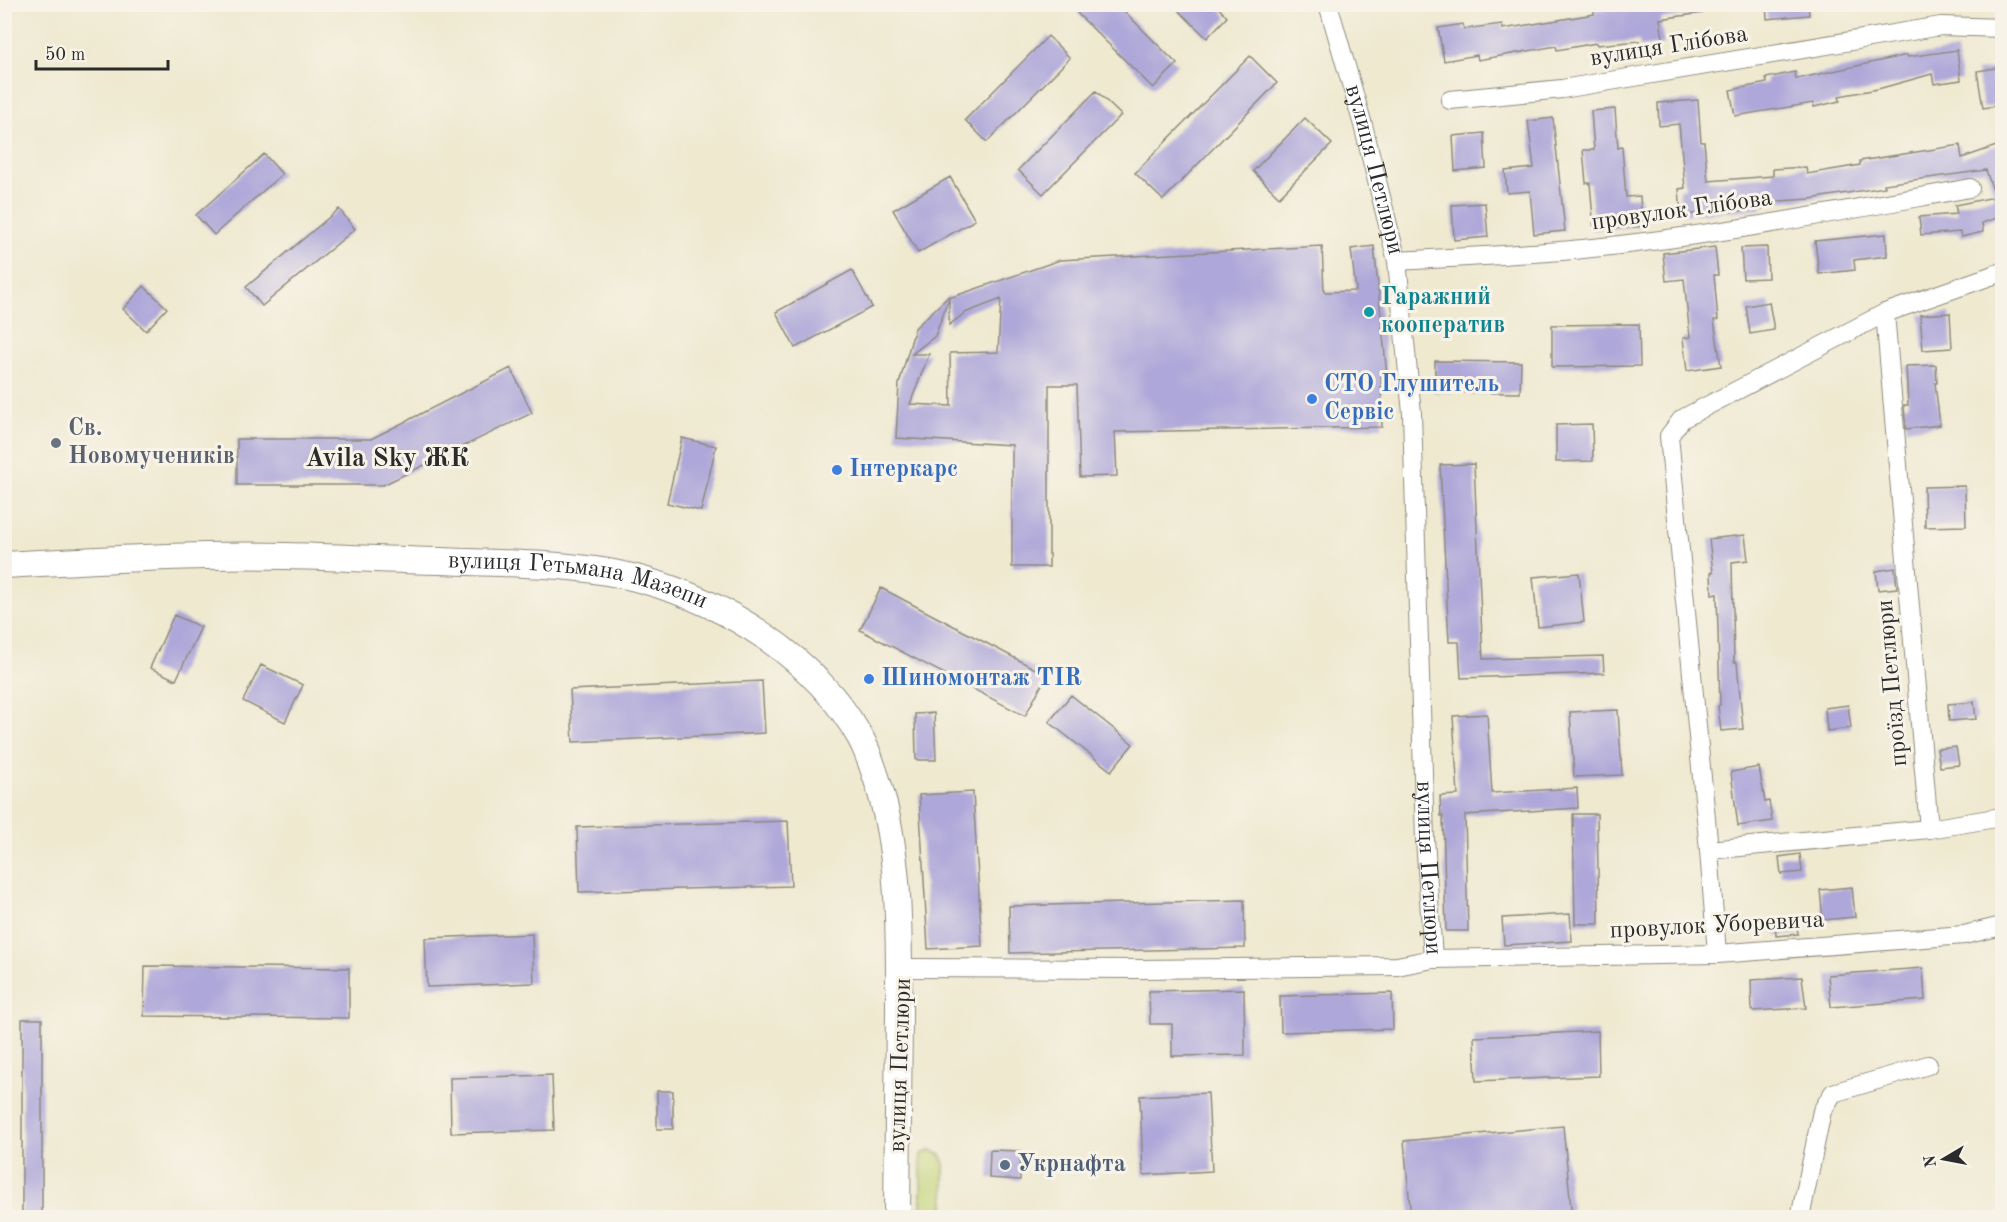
<svg xmlns="http://www.w3.org/2000/svg" width="2007" height="1222" viewBox="0 0 2007 1222" font-family="'Old Standard TT',serif">
<style>
.green{fill:#c3d376;stroke:#777f50;stroke-width:1.5}
.building{fill:#aea7d9;fill-rule:evenodd}
.lines{fill:none;stroke-linecap:round;stroke-linejoin:round}
.street-casing{stroke:#8d8a7e;stroke-width:20}
.secondary-casing{stroke:#8d8a7e;stroke-width:28}
.street{stroke:#fff;stroke-width:18}
.secondary{stroke:#fff;stroke-width:26}
.culture-dot{fill:#0f9aa8;stroke:#f7f3e8;stroke-width:2}
.shop-dot{fill:#3f7fe0;stroke:#f7f3e8;stroke-width:2}
.worship-dot{fill:#6b7280;stroke:#f7f3e8;stroke-width:2}
.service-dot{fill:#5c6f8a;stroke:#f7f3e8;stroke-width:2}
.labels{text-anchor:middle;dominant-baseline:central;stroke-width:6;stroke-linejoin:round;paint-order:stroke}
.street-label{font-size:24px;fill:#2b2b2b;stroke:#f7f3e8}
.culture-label{font-size:24px;font-weight:bold;fill:#0d838f;stroke:#f7f3e8;text-anchor:start}
.shop-label{font-size:24px;font-weight:bold;fill:#366cbe;stroke:#f7f3e8;text-anchor:start}
.worship-label{font-size:24px;font-weight:bold;fill:#5b616d;stroke:#f7f3e8;text-anchor:start}
.service-label{font-size:24px;font-weight:bold;fill:#4e5e75;stroke:#f7f3e8;text-anchor:start}
.neighbourhood-label{font-size:26px;font-weight:bold;fill:#2b2b2b;stroke:#f7f3e8}
</style>
<rect width="100%" height="100%" fill="#f7f3e8"/>
<filter id="ink" filterUnits="userSpaceOnUse"><feTurbulence type="fractalNoise" baseFrequency=".0167" numOctaves="2"/><feDisplacementMap in="SourceGraphic" scale="12" xChannelSelector="R" yChannelSelector="G"/><feConvolveMatrix kernelMatrix="1 2 1 2 8 2 1 2 1" color-interpolation-filters="sRGB"/></filter>
<filter id="wash" filterUnits="userSpaceOnUse"><feTurbulence type="fractalNoise" baseFrequency=".008" numOctaves="4" result="noise"/><feDisplacementMap in="SourceGraphic" scale="24" xChannelSelector="R" yChannelSelector="G"/><feGaussianBlur stdDeviation="1.35" result="paint"/><feColorMatrix in="noise" values="0 0 0 0 0 0 0 0 0 0 0 0 0 0 0 0 0 1.4 0 .05"/><feComposite in="paint" operator="in"/></filter>
<g filter="url(#wash)">
<rect width="100%" height="100%" fill="#efe9d0"/>
<!-- green -->
<path class="green" d="M931,1150L941,1155L944,1161V1217H921V1154Z"/>
<g id="blocks">
<!-- building -->
<path class="building" d="M1085,4H1117L1177,64L1153,88L1077,13Z
M1172,4H1215L1227,17L1207,38Z
M1634,4H1701L1702,13L1660,19L1664,44L1640,47L1639,41L1597,45V43L1557,50L1556,46L1478,60L1477,55L1444,61L1438,28L1463,24L1464,29L1502,24L1503,29L1594,14V10Z
M1766,4H1808L1809,15L1767,19Z
M1048,36L1070,58L987,142L965,120Z
M1957,50L1961,80L1934,84L1932,74L1878,89L1839,96L1840,101L1814,107L1813,103L1735,116L1730,90L1767,83L1766,78L1795,72L1796,79L1907,55L1908,57Z
M1250,56L1277,83L1163,200L1135,173Z
M2002,67V105L1983,108L1977,71Z
M1096,91L1121,115L1043,194L1018,170Z
M1698,100L1701,142H1704L1708,181L1773,176V169L1806,167L1807,174L1860,165V161L1960,145L1962,158L2002,144V216L1982,223L1983,232L1961,237L1960,232L1921,235L1919,217L1957,214L1955,205L1995,197L1986,170L1884,184L1885,187L1810,199L1762,202V209L1681,215L1679,189L1685,188L1679,124L1659,126L1658,103Z
M1615,109L1618,148L1622,147L1626,197L1640,196L1642,226L1594,230L1590,183H1586L1583,150H1594L1591,111Z
M1305,118L1332,144L1279,197L1253,171Z
M1553,118L1565,231L1534,234L1530,191L1507,193L1505,171L1534,168L1528,121Z
M1484,133L1486,168L1455,171L1453,136Z
M264,154L282,174L214,235L196,215Z
M950,177L975,220L918,253L893,210Z
M1485,203L1488,237L1454,240L1452,205Z
M339,209L355,229L262,306L246,287Z
M1886,234L1887,256L1854,260L1855,270L1819,274L1815,241Z
M1322,246L1324,292L1356,291L1351,249L1374,246L1387,376H1381L1382,427L1115,432L1117,476L1080,477L1077,385H1049V567H1012V445L896,438L899,384L915,328L950,295L949,298L1060,260ZM949,298V325L965,313L1001,299L998,352L950,353L951,406L910,404L929,354H912L935,336Z
M1715,247L1718,275H1714L1718,320H1714L1721,366L1687,371L1683,338L1690,337L1684,279L1666,281L1663,253Z
M1767,247L1768,278L1743,279L1741,248Z
M852,270L872,307L795,348L776,312Z
M144,286L167,308L146,331L123,309Z
M1769,302L1774,330L1750,334L1746,306Z
M1950,313L1952,348L1923,350L1920,315Z
M1639,324L1640,366L1552,367V325Z
M1435,361L1521,362L1520,393L1435,392Z
M1936,365L1937,383H1935L1940,425L1906,429L1904,405H1908L1906,366Z
M511,368L532,413L383,485H237V439H371Z
M1592,424L1593,461L1556,462V425Z
M682,438L716,446L701,511L667,503Z
M1474,464L1483,659L1603,656L1604,673L1461,678L1459,642H1449L1440,465Z
M1965,486L1966,526L1925,527L1924,487Z
M1745,535L1748,560L1732,562L1734,662H1737L1743,729L1721,731L1718,706L1720,705L1717,594L1712,595L1711,572H1713L1709,539Z
M1895,568L1897,588L1878,590L1876,571Z
M1579,573L1584,622L1538,627L1533,577Z
M881,588L1047,675L1025,716L860,630Z
M174,615L201,627L176,680L150,668Z
M261,665L303,685L285,722L243,701Z
M762,681L765,733L573,742L570,690Z
M1071,695L1133,744L1111,771L1049,722Z
M1974,702L1976,719L1949,721L1948,704Z
M1848,705L1851,728L1827,731L1825,708Z
M1618,710L1622,775L1574,777L1570,712Z
M934,713L936,760H916L915,714Z
M1487,714L1492,793L1577,788L1578,808L1465,815L1468,931H1446L1443,816H1441L1440,796L1458,795L1453,716Z
M1956,747L1959,765L1940,767L1937,749Z
M1759,767L1765,802L1769,801L1772,821L1738,826L1731,772Z
M973,792L982,946L928,949L919,795Z
M1573,814H1597L1599,924H1575Z
M788,821L791,886L579,892L577,827Z
M1800,854L1802,872L1781,874L1779,857Z
M1852,887L1855,917L1823,920L1820,890Z
M1244,900L1245,948L1010,953L1009,906Z
M1570,914L1572,941L1504,945L1502,918Z
M1796,917L1798,934L1776,936L1775,919Z
M532,934L534,983L427,987L425,938Z
M145,966L349,968V1018L144,1016Z
M1923,968L1925,1000L1831,1007L1828,975Z
M1802,977L1806,1008L1752,1011L1751,980Z
M1244,989L1245,1055L1172,1056V1024H1150L1149,991Z
M1392,993L1393,1029L1281,1032L1280,996Z
M22,1019H42V1218H22Z
M1598,1031L1599,1076L1476,1081L1474,1037Z
M552,1075L554,1130L451,1133L450,1078Z
M657,1091H673V1129H657Z
M1208,1093L1212,1171L1143,1175L1140,1096Z
M1563,1126L1572,1218H1411L1404,1141Z
M990,1150L1021,1151L1020,1180L989,1178Z"/>
</g>
</g>
<g filter="url(#ink)">
<use href="#blocks" fill-opacity="0" stroke="#8d8a7e" stroke-width="1.5"/>
<g class="lines">
<defs>
<g id="street">
<path id="s1" d="M1328,4L1363,125L1397,261L1412,413L1425,839L1433,959"/>
<path d="M1450,100L1562,89L1941,26L2002,28"/>
<path d="M1397,261C1459,257 1522,255 1583,249C1713,236 1842,211 1970,188"/>
<path d="M1929,829L2002,817"/>
<path d="M1709,850L1929,829L1885,313"/>
<path d="M1717,954L1709,850L1669,436L1682,419L1885,313L2002,272"/>
<path d="M899,968L1141,969L1397,966L1433,959L1717,954L1964,935L2002,926"/>
<path d="M1800,1218L1822,1111L1833,1093L1928,1065"/>
</g>
<g id="secondary">
<path id="s2" d="M4,565C98,560 192,554 286,556C337,557 389,560 440,561C505,564 581,562 643,580C729,604 815,658 860,737C868,751 873,768 878,783C901,856 899,937 899,1013C898,1081 898,1149 897,1218"/>
</g>
</defs>
<!-- street casing -->
<use href="#street" class="street-casing"/>
<!-- secondary casing -->
<use href="#secondary" class="secondary-casing"/>
<!-- street -->
<use href="#street" class="street"/>
<!-- secondary -->
<use href="#secondary" class="secondary"/>
</g>
</g>
<!-- markers -->
<circle class="culture-dot" cx="1369" cy="312" r="6"/>
<g class="shop-dot">
<circle cx="1312" cy="399" r="6"/>
<circle cx="837" cy="470" r="6"/>
<circle cx="869" cy="679" r="6"/>
</g>
<circle class="worship-dot" cx="56" cy="443" r="6"/>
<circle class="service-dot" cx="1005" cy="1165" r="6"/>
<g class="labels">
<!-- street labels -->
<g class="street-label">
<text transform="translate(1669 47) rotate(-9)">вулиця Глібова</text>
<text stroke="none"><textPath href="#s1" startOffset="172">вулиця Петлюри</textPath></text>
<text transform="translate(1682 211) rotate(-8)">провулок Глібова</text>
<text stroke="none"><textPath href="#s2" startOffset="576">вулиця Гетьмана Мазепи</textPath></text>
<text transform="translate(1893 683) rotate(-95)">проїзд Петлюри</text>
<text stroke="none"><textPath href="#s1" startOffset="874">вулиця Петлюри</textPath></text>
<text transform="translate(1717 926) rotate(-3)">провулок Уборевича</text>
<text transform="translate(901 1065) rotate(-88)">вулиця Петлюри</text>
</g>
<!-- culture labels -->
<g class="culture-label">
<text x="1381" y="298">Гаражний<tspan x="1381" dy="28">кооператив</tspan></text>
</g>
<!-- shop labels -->
<g class="shop-label">
<text x="1324" y="385">СТО Глушитель<tspan x="1324" dy="28">Сервіс</tspan></text>
<text x="849" y="470">Інтеркарс</text>
<text x="881" y="679">Шиномонтаж TIR</text>
</g>
<!-- worship labels -->
<g class="worship-label">
<text x="68" y="429">Св.<tspan x="68" dy="28">Новомучеників</tspan></text>
</g>
<!-- service labels -->
<g class="service-label">
<text x="1017" y="1165">Укрнафта</text>
</g>
<!-- neighbourhood labels -->
<g class="neighbourhood-label">
<text x="387" y="459">Avila Sky ЖК</text>
</g>
</g>
<!-- margin -->
<rect width="2007" height="1222" fill="none" stroke="#f7f3e8" stroke-width="24"/>
<!-- north arrow -->
<g transform="translate(1944 1159) rotate(260)" stroke="#f7f3e8" stroke-width="4.5" paint-order="stroke">
<path d="M0-4.5L10 22L0 15L-10 22Z" fill="#2b2b2b"/>
<text y="-9" font-size="16" font-weight="bold" text-anchor="middle" fill="#2b2b2b">N</text>
</g>
<!-- scale -->
<path d="M36 60v9h132v-9" fill="none" stroke="#2b2b2b" stroke-width="3"/>
<text x="45" y="60" font-size="18" fill="#2b2b2b" stroke="#f7f3e8" stroke-width="4.5" paint-order="stroke">50 m</text>
</svg>
